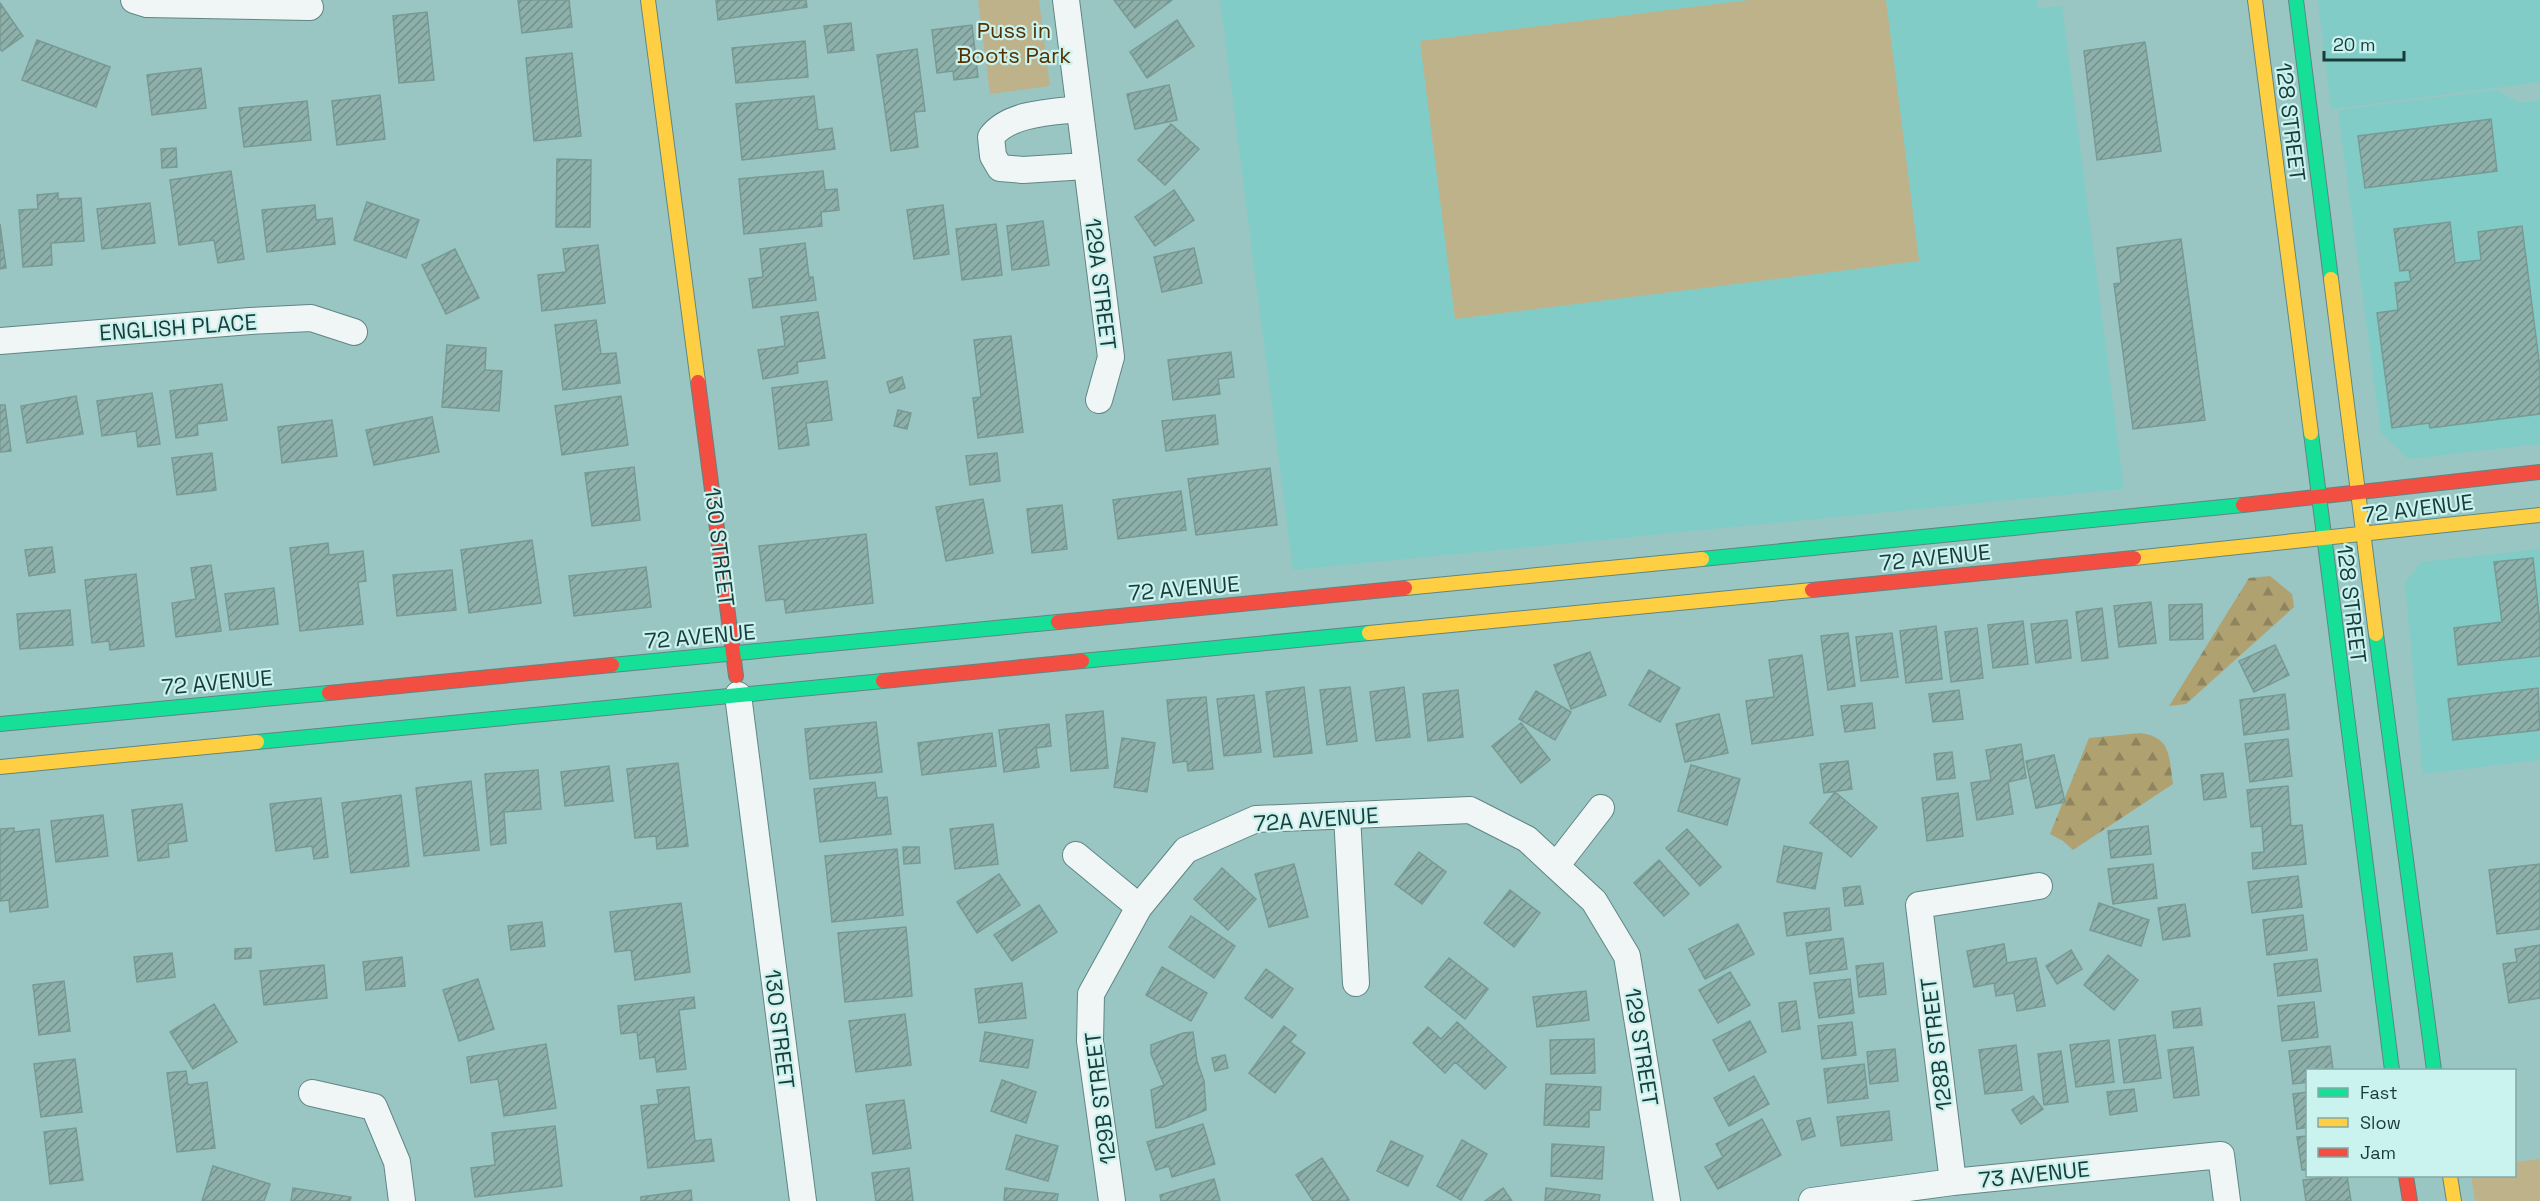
<svg xmlns="http://www.w3.org/2000/svg" width="2540" height="1201" viewBox="0 0 2540 1201" font-family="'Space Grotesk',sans-serif">
<style>
.built{fill:#82ccc7}
.forest{fill:url(#forest-firs)}
.green{fill:#beb28a}
.building{fill:url(#building-hatch);stroke:#789a94;stroke-width:1.5}
.lines{fill:none;stroke-linecap:round;stroke-linejoin:round}
.street-casing{stroke:#5f8684;stroke-width:28}
.fast-casing{stroke:#5f8684;stroke-width:16}
.slow-casing{stroke:#5f8684;stroke-width:16}
.jam-casing{stroke:#5f8684;stroke-width:16}
.street{stroke:#f0f6f6;stroke-width:26}
.fast{stroke:#16e098;stroke-width:14}
.slow{stroke:#ffcf43;stroke-width:14}
.jam{stroke:#f24e42;stroke-width:14}
.labels{text-anchor:middle;dominant-baseline:central;stroke-width:4.5;stroke-linejoin:round;paint-order:stroke}
.park-label{font-size:22px;fill:#543303;stroke:#caf2ee}
.street-label{font-size:22px;fill:#193c3a;stroke:#caf2ee}
</style>
<defs>
<pattern id="forest-firs" width="22" height="20" patternUnits="userSpaceOnUse" patternTransform="scale(1.5)"><rect width="22" height="20" fill="#b0a171"/><path d="M5 1l3.5 6h-7zM16 11l3.5 6h-7z" fill="#8e845e"/></pattern>
<pattern id="building-hatch" width="6" height="6" patternUnits="userSpaceOnUse" patternTransform="scale(1.5)"><rect width="6" height="6" fill="#8eb0aa"/><path d="M-1 1l2-2M0 6l6-6M5 7l2-2" fill="none" stroke="#73908b"/></pattern>
</defs>
<rect width="100%" height="100%" fill="#99c6c3"/>
<!-- built -->
<path class="built" d="M1220,0H2037L2038,8L2062,6L2124,489L1293,570Z
M2318,0H2540V82L2331,109Z
M2496,90L2520,103L2540,100V444L2408,459L2381,433L2338,110Z
M2540,549V760L2423,774L2405,583L2421,562Z"/>
<!-- forest -->
<path class="forest" d="M2270,576L2292,594L2294,607L2186,704L2169,706L2249,578Z
M2140,733C2172,737 2169,758 2173,784L2073,850L2063,841L2050,834L2089,738Z"/>
<!-- green -->
<path class="green" d="M978,0H1039L1050,86L990,94Z
M1749,0H1886L1919,261L1455,319L1420,41Z
M2540,1159V1201H2475L2471,1176H2514L2515,1162Z"/>
<!-- building -->
<path class="building" d="M518,0H569L572,27L522,33Z
M716,0H806L807,7L718,20Z
M1114,0H1172L1135,28Z
M0,3L23,36L2,51L0,49Z
M427,12L434,80L399,83L393,16Z
M1177,20L1194,46L1147,78L1130,52Z
M851,23L854,50L828,53L824,26Z
M972,25L978,77L954,80L953,71L937,73L932,30Z
M37,40L110,67L96,107L22,80Z
M805,41L808,77L736,83L732,48Z
M2145,42L2161,151L2097,160L2084,51Z
M917,49L925,111L914,112L918,147L891,151L877,55Z
M572,53L581,136L534,141L526,58Z
M201,68L206,108L152,115L147,75Z
M1169,85L1177,120L1135,129L1127,94Z
M380,95L385,139L337,145L332,101Z
M814,96L818,130L832,128L835,149L742,160L736,104Z
M307,101L311,140L244,147L239,108Z
M2491,119L2497,171L2365,188L2358,136Z
M1171,124L1199,149L1165,185L1138,160Z
M176,148L177,167L162,168L161,149Z
M557,159L591,160L590,227H556Z
M231,171L244,259L218,263L214,240L179,245L170,180Z
M823,171L825,190L837,189L839,210L821,212L822,226L744,234L739,179Z
M1174,190L1194,220L1155,246L1135,217Z
M58,193V199L81,198L84,241L51,243L52,265L23,267L19,210L38,209L37,195Z
M367,202L419,220L406,258L354,240Z
M150,203L155,243L102,249L97,209Z
M315,205L316,220L332,218L335,244L267,252L262,210Z
M943,205L949,254L914,259L907,210Z
M1043,221L1049,265L1012,270L1007,226Z
M2450,222L2455,263L2481,260L2478,232L2522,226L2540,369V414L2430,428L2429,423L2392,428L2377,313L2398,310L2395,283L2411,281L2409,270L2400,271L2394,229Z
M0,224L6,268L0,269Z
M996,224L1002,275L962,280L956,229Z
M2181,239L2205,420L2133,429L2114,284L2121,283L2117,248Z
M805,243L809,277H813L816,300L753,308L749,279L763,277L760,249Z
M598,245L605,303L542,311L538,275L566,272L563,249Z
M1194,248L1202,283L1162,292L1154,257Z
M455,249L479,298L446,314L422,265Z
M818,312L825,358L797,362L798,373L763,379L758,350L785,346L781,317Z
M596,320L601,354L616,353L620,383L563,390L555,325Z
M1011,336L1023,432L978,438L973,398L981,397L974,340Z
M447,345L486,348L485,370L502,371L499,411L442,407Z
M1231,352L1234,377L1218,379L1220,394L1173,400L1168,360Z
M902,377L905,388L890,393L887,382Z
M827,381L832,420L806,423L809,445L779,449L772,388Z
M222,384L227,420L197,424L198,435L176,438L170,391Z
M152,393L160,444L138,447L136,431L102,436L97,401Z
M76,396L83,434L27,443L21,406Z
M621,396L628,445L562,455L555,406Z
M0,405H5L11,451L0,452Z
M898,410L911,413L907,429L894,426Z
M1215,415L1218,444L1166,451L1162,421Z
M432,417L439,452L374,465L366,430Z
M332,420L337,456L282,463L278,427Z
M212,453L216,490L177,495L172,458Z
M997,453L1000,481L970,485L966,456Z
M634,467L640,520L592,526L585,473Z
M1270,468L1277,525L1196,535L1188,479Z
M1181,491L1186,530L1118,539L1113,500Z
M983,499L993,553L946,561L936,507Z
M1062,505L1067,549L1032,553L1027,509Z
M866,534L873,603L786,613L784,599L766,601L759,546Z
M532,540L541,603L469,613L461,550Z
M328,543L329,555L363,551L366,581L358,582L363,624L300,631L290,548Z
M52,547L55,572L29,576L25,550Z
M2533,558L2540,625V656L2458,665L2454,628L2502,622L2494,562Z
M211,565L221,631L176,637L172,603L196,599L191,568Z
M646,567L651,607L574,616L569,576Z
M452,570L456,610L397,616L393,575Z
M136,574L144,646L110,650L109,641L92,643L85,580Z
M274,588L278,624L230,630L225,594Z
M2151,602L2156,643L2119,647L2114,606Z
M2202,604L2203,639L2170,640L2169,605Z
M2102,608L2108,658L2082,661L2076,612Z
M70,610L73,645L20,649L17,614Z
M2067,620L2071,658L2036,663L2031,624Z
M2023,621L2028,664L1993,668L1988,625Z
M1936,626L1942,679L1906,683L1900,631Z
M1977,628L1983,678L1951,682L1945,632Z
M1848,633L1855,686L1828,690L1821,636Z
M1892,633L1898,677L1861,681L1856,637Z
M2275,645L2289,675L2254,692L2239,661Z
M1590,652L1606,695L1571,709L1554,665Z
M1802,655L1813,735L1752,744L1746,701L1774,697L1769,660Z
M1649,670L1680,688L1660,722L1629,705Z
M1304,687L1312,753L1274,757L1266,692Z
M1350,687L1357,741L1327,745L1320,690Z
M1404,687L1410,737L1376,741L1370,692Z
M2538,688L2540,730L2453,740L2448,699Z
M1458,690L1463,737L1428,741L1423,694Z
M1959,690L1963,719L1933,722L1929,694Z
M1536,691L1571,712L1555,740L1519,719Z
M2285,694L2289,729L2244,735L2240,700Z
M1254,695L1261,752L1224,756L1217,699Z
M1206,697L1213,769L1188,771L1187,761L1173,763L1167,700Z
M1872,703L1875,728L1845,732L1841,706Z
M1103,711L1108,768L1071,771L1066,715Z
M1719,714L1728,753L1685,762L1676,724Z
M876,722L882,772L810,779L805,729Z
M1521,723L1550,760L1521,783L1492,746Z
M1049,724L1051,746L1036,748L1039,767L1004,772L999,730Z
M992,733L996,766L922,775L918,743Z
M1122,738L1155,743L1147,792L1114,787Z
M2288,739L2292,776L2250,782L2245,744Z
M2021,744L2026,778L2008,782L2013,814L1977,820L1971,783L1991,780L1986,750Z
M1952,752L1955,778L1937,780L1934,754Z
M2054,755L2065,802L2036,808L2026,761Z
M1848,761L1852,789L1824,793L1820,764Z
M678,763L688,846L657,849L656,836L635,838L627,769Z
M1691,765L1740,779L1727,825L1678,811Z
M609,766L613,801L565,806L561,772Z
M538,770L541,809L504,812L506,843L491,845L485,774Z
M2223,773L2226,797L2204,800L2201,775Z
M471,781L479,850L424,856L416,788Z
M875,782L877,798L887,797L891,834L820,842L814,789Z
M2288,786L2291,826L2302,825L2306,864L2253,869L2252,853L2264,852L2262,826L2251,827L2247,790Z
M1835,792L1877,827L1851,857L1810,823Z
M1958,793L1963,836L1927,841L1922,798Z
M401,795L409,866L351,873L342,803Z
M321,798L328,857L314,859L312,846L276,851L270,804Z
M182,804L187,841L168,844L169,857L138,861L132,810Z
M103,815L108,856L56,862L51,821Z
M993,824L998,864L955,869L950,829Z
M2148,826L2151,854L2111,858L2108,831Z
M14,828V832L39,829L48,907L10,912L9,900L0,901V829Z
M1687,829L1721,867L1700,886L1666,848Z
M1784,846L1822,853L1815,889L1777,882Z
M903,847H919L920,863L904,864Z
M897,849L903,915L832,922L825,856Z
M1419,852L1446,872L1422,904L1395,884Z
M1659,860L1689,894L1664,916L1634,883Z
M1294,864L1308,917L1269,927L1255,874Z
M2153,864L2157,898L2113,904L2108,869Z
M2540,864V929L2497,934L2489,870Z
M1222,868L1256,899L1228,930L1194,899Z
M999,874L1020,905L977,933L957,902Z
M2298,876L2302,907L2252,913L2248,882Z
M1860,886L1863,904L1845,906L1843,888Z
M1510,890L1540,913L1514,947L1484,923Z
M681,903L690,972L635,980L631,950L615,952L610,912Z
M2099,903L2149,920L2141,946L2090,930Z
M2185,904L2190,936L2163,940L2158,908Z
M1039,905L1057,932L1012,961L994,935Z
M1829,908L1831,930L1787,936L1784,913Z
M2303,915L2307,950L2267,955L2263,920Z
M1191,916L1235,946L1214,978L1169,947Z
M542,922L545,946L511,950L508,926Z
M1738,924L1754,954L1705,979L1689,949Z
M906,927L912,996L845,1002L838,933Z
M1843,938L1847,969L1810,974L1806,943Z
M2004,944L2007,963L2036,958L2045,1006L2017,1011L2014,993L1996,996L1994,983L1974,987L1967,951Z
M2540,945V998L2509,1003L2503,964L2517,962L2515,949Z
M251,948V958L235,959V949Z
M2071,950L2082,969L2057,984L2046,966Z
M172,953L175,977L137,982L134,957Z
M2108,955L2138,980L2114,1010L2084,985Z
M402,957L405,986L366,990L363,962Z
M1449,958L1488,989L1465,1019L1425,987Z
M2317,959L2321,991L2278,996L2274,964Z
M1883,963L1886,994L1859,997L1856,966Z
M324,965L327,998L264,1005L260,971Z
M1162,967L1207,993L1191,1021L1146,995Z
M1266,969L1293,989L1272,1018L1245,998Z
M1730,972L1750,1005L1718,1023L1699,990Z
M478,979L494,1029L459,1041L443,990Z
M1850,979L1854,1013L1819,1018L1814,983Z
M64,981L70,1031L39,1035L33,985Z
M1022,983L1026,1018L979,1023L975,989Z
M1586,991L1589,1020L1537,1027L1533,997Z
M694,997L695,1008L679,1010L686,1069L657,1072L655,1057L640,1059L637,1032L621,1034L618,1006Z
M1796,1001L1800,1029L1782,1032L1779,1003Z
M2314,1002L2318,1037L2282,1041L2278,1006Z
M214,1004L237,1042L193,1069L170,1032Z
M2200,1008L2202,1025L2174,1028L2172,1012Z
M905,1014L911,1065L856,1072L849,1021Z
M1750,1021L1766,1052L1729,1071L1713,1040Z
M1457,1022L1506,1067L1485,1089L1455,1062L1445,1073L1413,1043L1428,1027L1441,1039Z
M1852,1022L1856,1055L1822,1059L1818,1026Z
M1284,1026L1296,1035L1290,1042L1305,1053L1275,1093L1249,1073Z
M985,1032L1033,1040L1028,1068L980,1061Z
M1193,1032L1197,1061L1204,1081L1206,1110L1164,1127L1156,1128L1151,1090L1164,1085L1151,1054V1045L1183,1033Z
M2155,1035L2161,1078L2124,1083L2119,1040Z
M1594,1039L1595,1073L1551,1074L1550,1040Z
M2109,1040L2114,1082L2076,1087L2070,1045Z
M546,1044L556,1108L504,1116L498,1079L471,1083L467,1057Z
M2016,1045L2022,1090L1985,1094L1979,1050Z
M2330,1046L2333,1070H2308V1082L2293,1084L2289,1051Z
M2193,1047L2199,1095L2174,1098L2168,1050Z
M1895,1049L1898,1081L1870,1084L1867,1052Z
M2061,1051L2068,1102L2044,1105L2038,1054Z
M1225,1055L1228,1068L1215,1071L1212,1058Z
M75,1059L82,1112L41,1117L34,1064Z
M1864,1064L1868,1098L1828,1103L1824,1069Z
M186,1071L188,1085L207,1082L215,1148L177,1152L167,1073Z
M1754,1076L1769,1104L1729,1126L1714,1098Z
M1002,1080L1036,1092L1026,1123L991,1111Z
M1546,1084L1601,1087L1600,1110H1589V1127L1544,1125Z
M689,1087L695,1141L711,1139L714,1161L648,1168L641,1106L659,1104L657,1090Z
M2134,1089L2137,1111L2110,1115L2107,1092Z
M2308,1092V1127L2297,1129L2293,1094Z
M2033,1096L2043,1109L2021,1124L2012,1110Z
M904,1100L911,1148L873,1154L866,1105Z
M1889,1111L1892,1140L1841,1146L1837,1117Z
M1810,1118L1815,1136L1802,1140L1797,1121Z
M1762,1119L1781,1155L1718,1189L1705,1167L1723,1157L1716,1144Z
M1203,1124L1215,1164L1172,1177L1169,1166L1156,1170L1147,1142Z
M555,1126L562,1186L475,1197L471,1168L495,1165L492,1133Z
M76,1128L83,1180L50,1184L44,1132Z
M1016,1135L1058,1146L1048,1181L1006,1169Z
M2308,1136V1170H2302L2297,1137Z
M1462,1140L1487,1154L1461,1200L1437,1186Z
M1391,1141L1423,1156L1408,1186L1377,1171Z
M1552,1144L1604,1147L1602,1179L1551,1176Z
M1322,1158L1349,1200L1348,1201H1313L1296,1175Z
M213,1166L270,1184L264,1201H202Z
M909,1168L913,1201H876L872,1173Z
M2347,1176L2351,1201H2306L2303,1180Z
M1214,1179L1220,1201H1161L1160,1195Z
M293,1188L351,1197L350,1201H291Z
M1005,1188L1058,1194L1057,1201H1004Z
M1503,1188L1512,1201H1485Z
M1546,1188L1600,1195L1599,1201H1545Z
M691,1190L692,1201H641V1197Z"/>
<g class="lines">
<defs>
<path id="street" d="M134,0L147,4L310,7
M1066,0L1111,357L1099,400
M1079,109C1052,112 1008,113 991,137L993,156L1000,168L1023,170L1086,166
M0,341L250,321L311,318L354,332
M738,695L803,1201
M1347,815L1356,983
M1076,855L1139,907
M1556,866L1601,808
M312,1093L374,1107L397,1162L402,1201
M1953,1182L1919,905L2039,886
M1112,1201L1090,1041L1091,994L1139,907L1186,850L1256,819L1470,810L1527,839L1556,866L1594,901L1627,956L1667,1201
M1812,1201L1953,1182L2221,1155L2227,1201"/>
<path id="fast" d="M2296,0L2331,279
M2311,433L2392,1070
M1702,559L2243,505
M2376,634L2434,1070
M1082,661L1369,633
M612,665L1058,622
M0,724L329,693
M257,742L883,681"/>
<path id="slow" d="M648,0L698,382
M2255,0L2311,433
M2331,279L2376,634
M2134,558L2540,515
M1405,588L1702,559
M1369,633L1812,590
M0,767L257,742
M2450,1176L2454,1201"/>
<path id="jam" d="M698,382L736,676
M2243,505L2540,472
M1812,590L2134,558
M1058,622L1405,588
M883,681L1082,661
M329,693L612,665
M2406,1176L2410,1201"/>
</defs>
<!-- street casing -->
<use href="#street" class="street-casing"/>
<!-- fast casing -->
<use href="#fast" class="fast-casing"/>
<!-- slow casing -->
<use href="#slow" class="slow-casing"/>
<!-- jam casing -->
<use href="#jam" class="jam-casing"/>
<!-- street -->
<use href="#street" class="street"/>
<!-- fast -->
<use href="#fast" class="fast"/>
<!-- slow -->
<use href="#slow" class="slow"/>
<!-- jam -->
<use href="#jam" class="jam"/>
</g>
<g class="labels">
<!-- park labels -->
<g class="park-label">
<text x="1014" y="30">Puss in<tspan x="1014" dy="25">Boots Park</tspan></text>
</g>
<!-- street labels -->
<g class="street-label">
<text transform="translate(2291 122) rotate(83)">128 STREET</text>
<text transform="translate(1101 284) rotate(83)">129A STREET</text>
<text transform="translate(178 327) rotate(-4)">ENGLISH PLACE</text>
<text transform="translate(2418 508) rotate(-7)">72 AVENUE</text>
<text transform="translate(720 547) rotate(83)">130 STREET</text>
<text transform="translate(1935 557) rotate(-6)">72 AVENUE</text>
<text transform="translate(1184 588) rotate(-5)">72 AVENUE</text>
<text transform="translate(2352 604) rotate(83)">128 STREET</text>
<text transform="translate(700 636) rotate(-5)">72 AVENUE</text>
<text transform="translate(217 682) rotate(-5)">72 AVENUE</text>
<text transform="translate(1316 819) rotate(-4)">72A AVENUE</text>
<text transform="translate(780 1029) rotate(83)">130 STREET</text>
<text transform="translate(1936 1044) rotate(-97)">128B STREET</text>
<text transform="translate(1642 1047) rotate(81)">129 STREET</text>
<text transform="translate(1100 1098) rotate(-97)">129B STREET</text>
<text transform="translate(2034 1174) rotate(-6)">73 AVENUE</text>
</g>
</g>
<!-- legend -->
<rect x="2306" y="1069" width="210" height="108" fill="#caf2ee" stroke="#83a9a6" stroke-width="1.5"/>
<rect x="2318" y="1088" width="30" height="9" fill="#16e098" stroke="#83a9a6" stroke-width="1.5"/>
<text x="2360" y="1099" font-size="18" fill="#193c3a">Fast</text>
<rect x="2318" y="1118" width="30" height="9" fill="#ffcf43" stroke="#83a9a6" stroke-width="1.5"/>
<text x="2360" y="1129" font-size="18" fill="#193c3a">Slow</text>
<rect x="2318" y="1148" width="30" height="9" fill="#f24e42" stroke="#83a9a6" stroke-width="1.5"/>
<text x="2360" y="1159" font-size="18" fill="#193c3a">Jam</text>
<!-- scale -->
<path d="M2324 51v9h80v-9" fill="none" stroke="#193c3a" stroke-width="3"/>
<text x="2333" y="51" font-size="18" fill="#193c3a" stroke="#caf2ee" stroke-width="4.5" paint-order="stroke">20 m</text>
</svg>
